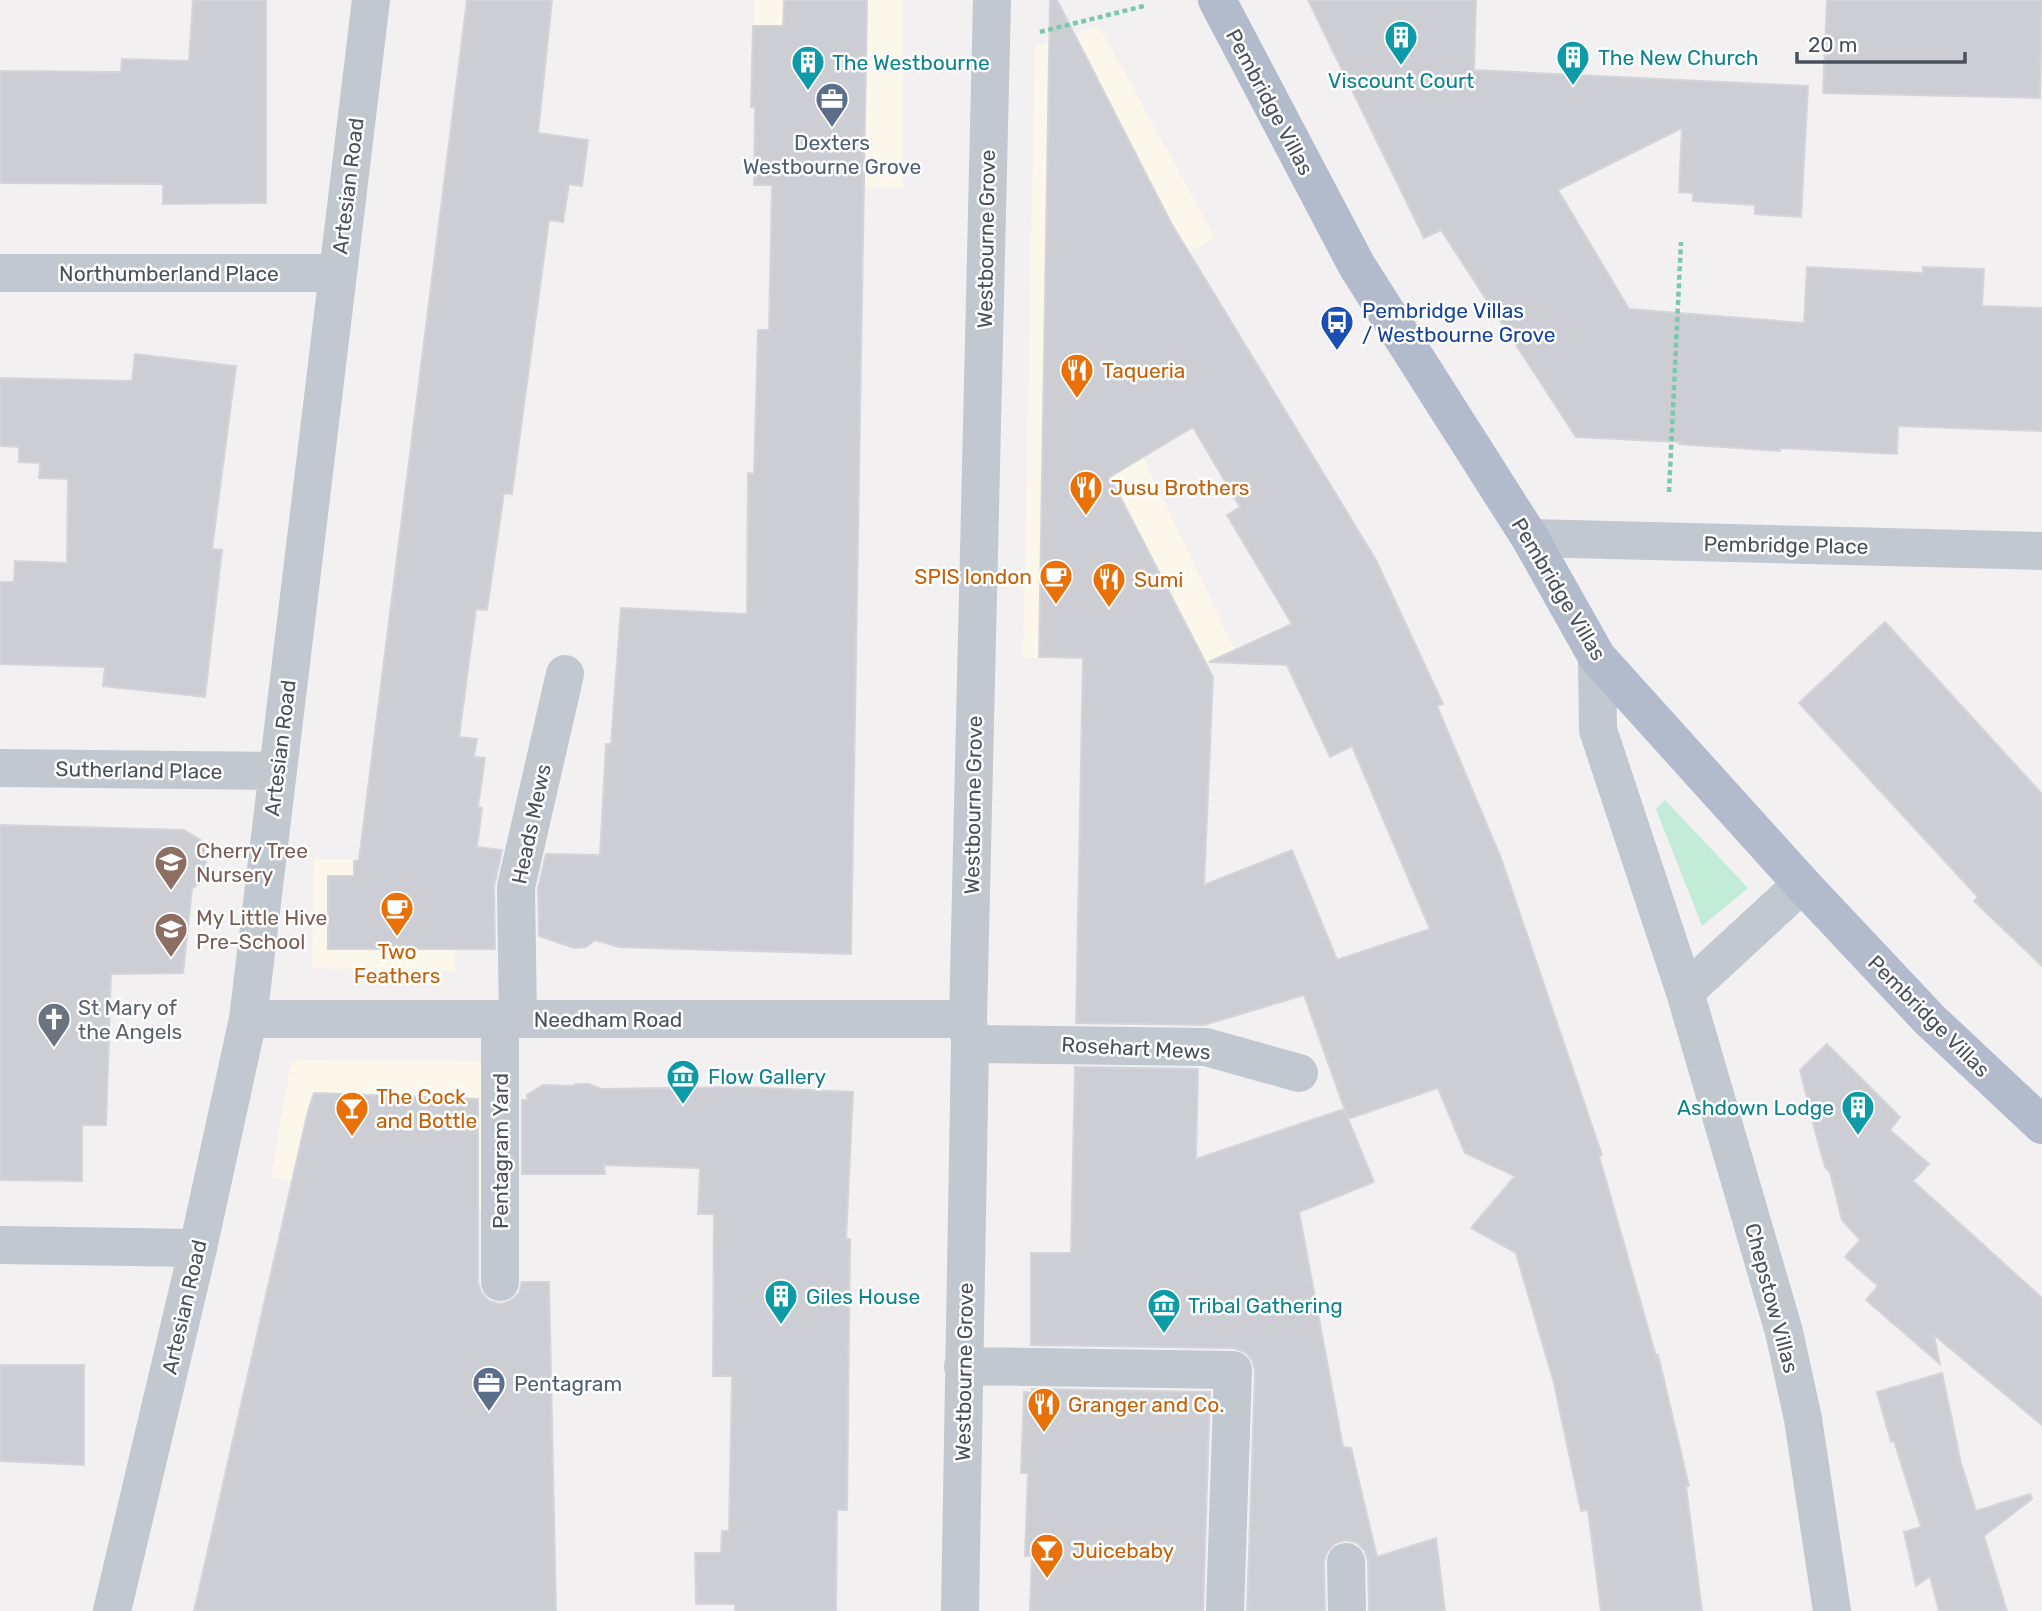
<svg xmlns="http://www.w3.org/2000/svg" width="2042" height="1611" viewBox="0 0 2042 1611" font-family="Rubik,sans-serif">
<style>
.commercial{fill:#fbf8eb}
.green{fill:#c2ecd8}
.building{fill:#cdced4;stroke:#d4d5da;stroke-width:2;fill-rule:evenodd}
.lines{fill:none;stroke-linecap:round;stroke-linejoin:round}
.path{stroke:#7cc8ad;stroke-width:4.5;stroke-dasharray:5 3.5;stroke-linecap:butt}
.minor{stroke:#c1c8d0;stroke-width:38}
.major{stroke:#b1bbcc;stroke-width:38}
.labels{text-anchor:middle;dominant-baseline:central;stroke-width:5;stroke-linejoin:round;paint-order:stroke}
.culture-label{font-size:21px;fill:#0d838f;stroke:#fff;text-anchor:start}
.street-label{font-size:21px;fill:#49505c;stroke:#fff}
.service-label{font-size:21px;fill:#4e5e75;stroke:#fff}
.transit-label{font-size:21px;fill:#164399;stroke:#fff;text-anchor:start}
.food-label{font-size:21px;fill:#c56008;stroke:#fff;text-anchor:start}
.education-label{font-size:21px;fill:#785e54;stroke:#fff;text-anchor:start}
.worship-label{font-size:21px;fill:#5b616d;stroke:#fff;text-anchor:start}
</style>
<rect width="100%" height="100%" fill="#f2f0f0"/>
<!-- commercial -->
<path class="commercial" d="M754,0H903V188L754,185Z
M1099,26L1215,237L1087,314L1143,457L1241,663L1023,658L1035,46Z
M314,859H456L455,971L312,968Z
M302,1060L477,1061L487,1067L486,1210L401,1207L271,1176L291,1063Z"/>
<!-- green -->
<path class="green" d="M1665,800L1748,888L1702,926L1656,809Z"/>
<!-- building -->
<path class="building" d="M193,0H266V203L163,204V184L0,183V71L121,72L122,59L189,61Z
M467,0H552L538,133L588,140L582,186L569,184L563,222L549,220L512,494L504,493L487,610L476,609L459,737L477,739L474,757L485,758L478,807L482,808L477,847L502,850L494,887L495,949H328V876H354V861L359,860Z
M784,0H867L851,954L619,947L595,940L586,947L574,948L539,936L538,889L546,854L600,855L606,744H611L621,608L747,614L748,473L754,474L758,330H769L772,185H754L755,107H751L753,26H783Z
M1050,0H1057L1171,223L1376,560L1443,704L1437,706L1501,858L1602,1155L1599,1156L1656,1356L1658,1355L1689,1486H1686L1702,1611H1601L1588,1510L1581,1511L1554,1383L1516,1253L1471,1228L1515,1176L1465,1153L1438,1088L1348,1119L1304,995L1204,1025L1076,1023L1083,658L1039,657ZM1193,427L1240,507L1227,515L1292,624L1209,662L1287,665L1330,757L1352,746L1430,929L1337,960L1292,850L1204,885L1213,677L1110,477Z
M1308,0H1476L1474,70L1808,86L1801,217L1755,214V205L1693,201V193L1679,192L1682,128L1558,190L1629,309L1804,323L1807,267L1923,273V267L1984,269L1982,306L2042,308V431L1898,426L1897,454L1780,448V451L1679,444V442L1576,437L1441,230L1424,238Z
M1827,0H2042L2040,98L1823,93Z
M135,354L236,366L212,549L222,550L205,697L103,686L105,667L0,664V582H14L15,561L67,563L68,479L39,478L40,463L19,462V447L0,446V378L132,381Z
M1885,622L2042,794V966L1974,901L1978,897L1799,703Z
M0,825L184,830L207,844L205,878L192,889L183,973L111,974L106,1125H82V1181L0,1180Z
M1827,1044L1900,1117L1890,1130L1929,1164L1913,1181L2042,1298V1425L1934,1335L1940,1364L1866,1300L1878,1286L1845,1257L1860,1240L1842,1220L1830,1172L1825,1167L1814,1127L1800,1070Z
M1075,1067L1198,1069L1196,1159L1344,1109L1374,1182L1299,1212L1343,1447L1351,1448L1377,1557L1436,1538L1445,1611H1369L1368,1562L1365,1551L1357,1543L1346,1540L1335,1543L1327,1552L1324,1562L1325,1611H1247L1255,1371L1252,1360L1245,1352L1233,1348L1031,1345V1253H1071Z
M576,1084H589L602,1089L740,1087L853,1092L846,1239H850L847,1510H837L836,1611H735V1604H696L695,1553H721L722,1531H729L732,1376H713L714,1214H698L700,1168L604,1165L605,1174H522V1100H527V1095L543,1085L573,1086Z
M314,1093L478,1099V1282L481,1292L489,1301L501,1304L510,1301L519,1293L522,1282H549L556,1611H194L308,1111Z
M0,1365H84V1465L0,1461Z
M1942,1373L1961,1463L1976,1511L2030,1494L2032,1499L1984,1536L2007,1611H1939L1930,1576L1916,1586L1904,1532L1921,1527L1894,1441L1891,1442L1877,1392Z
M1032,1389L1210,1392L1203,1611H1030L1032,1556H1025L1028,1473H1021L1024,1392L1032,1393Z"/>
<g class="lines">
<!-- path -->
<path class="path" d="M1040,32L1144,6
M1669,492L1681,242"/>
<!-- minor -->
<path class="minor" d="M0,273H338
M1530,538L2042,551
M1597,657L1598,730L1685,992L1784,1332L1803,1419L1832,1611
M0,768L278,771
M1685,992L1802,884
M248,1019H968
M500,1019V1282
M518,1019L516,887L565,674
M970,1044L1206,1047L1299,1073
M0,1245L198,1248
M963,1366L1233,1370L1225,1611
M1346,1562L1347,1611
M112,1611L198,1248L248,1019L371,0
M960,1611L970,1044L968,1019L992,0"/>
<!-- major -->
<path class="major" d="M1217,0L1357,266L1530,538L1597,657L1802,884L1930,1020L2042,1125"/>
</g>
<!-- icons -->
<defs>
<symbol id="building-pin" viewBox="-11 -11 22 30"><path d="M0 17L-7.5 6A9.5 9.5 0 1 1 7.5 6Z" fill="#0f9aa8" stroke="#fff"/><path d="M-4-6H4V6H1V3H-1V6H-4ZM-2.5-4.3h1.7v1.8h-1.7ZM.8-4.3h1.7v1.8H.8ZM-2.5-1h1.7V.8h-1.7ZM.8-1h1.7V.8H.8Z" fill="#fff"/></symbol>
<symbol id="office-pin" viewBox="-11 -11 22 30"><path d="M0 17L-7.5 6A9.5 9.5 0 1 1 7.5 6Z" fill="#5c6f8a" stroke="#fff"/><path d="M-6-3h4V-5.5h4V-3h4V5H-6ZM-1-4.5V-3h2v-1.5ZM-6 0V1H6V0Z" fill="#fff"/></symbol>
<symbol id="bus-pin" viewBox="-11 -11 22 30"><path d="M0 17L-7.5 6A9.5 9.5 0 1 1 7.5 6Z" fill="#1a4fb4" stroke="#fff"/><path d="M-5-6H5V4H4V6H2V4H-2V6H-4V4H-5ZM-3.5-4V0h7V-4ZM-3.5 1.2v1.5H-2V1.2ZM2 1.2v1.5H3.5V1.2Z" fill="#fff"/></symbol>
<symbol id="restaurant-pin" viewBox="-11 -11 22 30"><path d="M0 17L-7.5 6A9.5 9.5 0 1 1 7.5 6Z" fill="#e8710a" stroke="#fff"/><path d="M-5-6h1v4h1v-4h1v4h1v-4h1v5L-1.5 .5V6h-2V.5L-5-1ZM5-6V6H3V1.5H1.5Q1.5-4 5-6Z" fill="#fff"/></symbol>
<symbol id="cafe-pin" viewBox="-11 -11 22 30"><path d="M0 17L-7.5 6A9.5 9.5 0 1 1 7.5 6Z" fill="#e8710a" stroke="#fff"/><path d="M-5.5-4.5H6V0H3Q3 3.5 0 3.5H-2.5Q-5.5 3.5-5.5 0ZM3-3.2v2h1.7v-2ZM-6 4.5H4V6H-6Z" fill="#fff"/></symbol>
<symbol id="school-pin" viewBox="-11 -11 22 30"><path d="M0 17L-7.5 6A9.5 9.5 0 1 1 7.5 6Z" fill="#8d6e63" stroke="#fff"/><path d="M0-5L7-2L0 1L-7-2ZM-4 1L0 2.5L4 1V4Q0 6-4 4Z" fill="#fff"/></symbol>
<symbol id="church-pin" viewBox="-11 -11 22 30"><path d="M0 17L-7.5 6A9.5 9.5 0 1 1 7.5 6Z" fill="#6b7280" stroke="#fff"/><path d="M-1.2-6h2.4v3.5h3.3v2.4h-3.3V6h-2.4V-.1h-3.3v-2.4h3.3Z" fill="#fff"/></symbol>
<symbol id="museum-pin" viewBox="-11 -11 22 30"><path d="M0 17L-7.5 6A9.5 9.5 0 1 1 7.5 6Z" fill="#0f9aa8" stroke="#fff"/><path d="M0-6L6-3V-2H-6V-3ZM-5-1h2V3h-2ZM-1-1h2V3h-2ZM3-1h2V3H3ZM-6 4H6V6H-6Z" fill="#fff"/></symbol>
<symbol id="bar-pin" viewBox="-11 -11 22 30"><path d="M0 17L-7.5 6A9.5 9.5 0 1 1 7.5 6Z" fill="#e8710a" stroke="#fff"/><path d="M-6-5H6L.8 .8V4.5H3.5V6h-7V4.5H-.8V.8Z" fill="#fff"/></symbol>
</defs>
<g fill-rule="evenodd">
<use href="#building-pin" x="1382" y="18" width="38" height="52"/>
<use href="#building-pin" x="1554" y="38" width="38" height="52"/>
<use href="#building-pin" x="789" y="43" width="38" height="52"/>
<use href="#office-pin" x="813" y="80" width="38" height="52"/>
<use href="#bus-pin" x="1318" y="303" width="38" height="52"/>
<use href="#restaurant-pin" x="1058" y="351" width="38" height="52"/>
<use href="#restaurant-pin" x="1067" y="468" width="38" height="52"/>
<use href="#cafe-pin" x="1037" y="557" width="38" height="52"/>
<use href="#restaurant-pin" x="1090" y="560" width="38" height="52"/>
<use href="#school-pin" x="152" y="843" width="38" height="52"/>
<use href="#cafe-pin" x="378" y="889" width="38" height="52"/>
<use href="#school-pin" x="152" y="910" width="38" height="52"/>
<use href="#church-pin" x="35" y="1000" width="38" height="52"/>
<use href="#museum-pin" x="664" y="1057" width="38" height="52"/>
<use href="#building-pin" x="1839" y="1088" width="38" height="52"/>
<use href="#bar-pin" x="333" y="1089" width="38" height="52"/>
<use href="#building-pin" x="762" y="1277" width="38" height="52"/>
<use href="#museum-pin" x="1145" y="1286" width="38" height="52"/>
<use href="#office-pin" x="470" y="1364" width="38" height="52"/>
<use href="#restaurant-pin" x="1025" y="1385" width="38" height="52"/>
<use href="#bar-pin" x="1028" y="1531" width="38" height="52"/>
</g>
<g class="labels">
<!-- culture labels -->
<g class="culture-label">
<text x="1598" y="57">The New Church</text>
<text x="832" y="62">The Westbourne</text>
<text x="1401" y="80" text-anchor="middle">Viscount Court</text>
<text x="708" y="1076">Flow Gallery</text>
<text x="1834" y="1107" text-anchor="end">Ashdown Lodge</text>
<text x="806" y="1296">Giles House</text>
<text x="1188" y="1305">Tribal Gathering</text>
</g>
<!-- street labels -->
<g class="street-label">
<text transform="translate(1270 102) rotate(62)">Pembridge Villas</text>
<text transform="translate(348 186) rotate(-83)">Artesian Road</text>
<text transform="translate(986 239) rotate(-89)">Westbourne Grove</text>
<text x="169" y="273">Northumberland Place</text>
<text transform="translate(1786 545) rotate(1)">Pembridge Place</text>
<text transform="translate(1559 589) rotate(59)">Pembridge Villas</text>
<text transform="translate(280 748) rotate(-83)">Artesian Road</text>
<text transform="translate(139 770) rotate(1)">Sutherland Place</text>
<text transform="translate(973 805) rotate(-89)">Westbourne Grove</text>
<text transform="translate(531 824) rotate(-78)">Heads Mews</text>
<text transform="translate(1929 1016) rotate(45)">Pembridge Villas</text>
<text x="608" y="1019">Needham Road</text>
<text transform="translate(1136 1048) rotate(3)">Rosehart Mews</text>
<text transform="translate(500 1151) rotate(-90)">Pentagram Yard</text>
<text transform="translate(1772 1298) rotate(75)">Chepstow Villas</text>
<text transform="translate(184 1307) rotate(-77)">Artesian Road</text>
<text transform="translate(964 1372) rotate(-89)">Westbourne Grove</text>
</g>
<!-- service labels -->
<g class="service-label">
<text x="832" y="142">Dexters<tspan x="832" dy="24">Westbourne Grove</tspan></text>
<text x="514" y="1383" text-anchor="start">Pentagram</text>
</g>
<!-- transit labels -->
<g class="transit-label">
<text x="1362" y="310">Pembridge Villas<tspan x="1362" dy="24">/ Westbourne Grove</tspan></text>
</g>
<!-- food labels -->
<g class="food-label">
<text x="1102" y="370">Taqueria</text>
<text x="1110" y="487">Jusu Brothers</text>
<text x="1032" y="576" text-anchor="end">SPIS london</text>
<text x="1134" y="579">Sumi</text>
<text x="397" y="951" text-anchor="middle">Two<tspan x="397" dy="24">Feathers</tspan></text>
<text x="376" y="1096">The Cock<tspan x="376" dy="24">and Bottle</tspan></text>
<text x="1068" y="1404">Granger and Co.</text>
<text x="1072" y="1550">Juicebaby</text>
</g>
<!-- education labels -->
<g class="education-label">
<text x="196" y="850">Cherry Tree<tspan x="196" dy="24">Nursery</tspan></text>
<text x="196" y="917">My Little Hive<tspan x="196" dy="24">Pre-School</tspan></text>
</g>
<!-- worship labels -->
<g class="worship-label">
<text x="78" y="1007">St Mary of<tspan x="78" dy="24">the Angels</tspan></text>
</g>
</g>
<!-- scale -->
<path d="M1797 52v10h168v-10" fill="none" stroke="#49505c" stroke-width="3.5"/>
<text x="1808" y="52" font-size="21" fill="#49505c" stroke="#ffffff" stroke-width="5" paint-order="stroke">20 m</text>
</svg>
